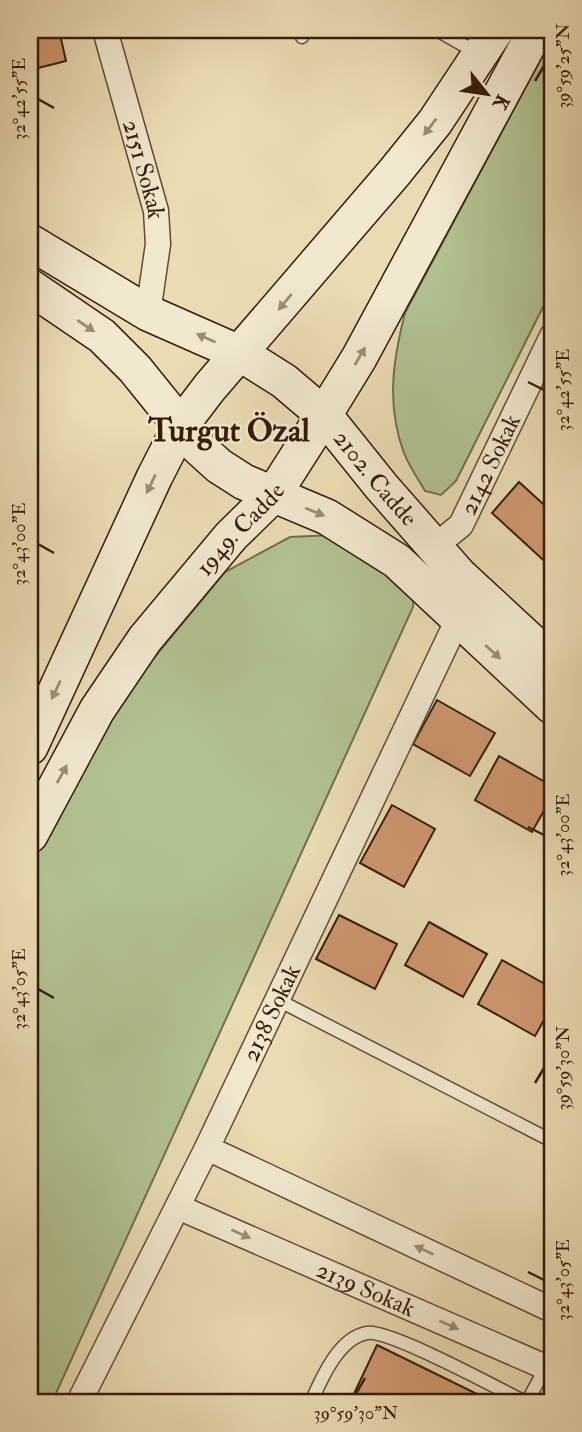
<svg xmlns="http://www.w3.org/2000/svg" width="582" height="1432" viewBox="0 0 582 1432" font-family="'IM FELL Double Pica',serif">
<style>
.green{fill:#b1c190;stroke:#736e4e;stroke-width:2}
.building{fill:#ce976f;stroke:#351b0b;stroke-width:2}
.lines{fill:none;stroke-linecap:round;stroke-linejoin:round}
.lane-casing{stroke:#624b35;stroke-width:15}
.street-casing{stroke:#624b35;stroke-width:27}
.secondary-casing{stroke:#351b0b;stroke-width:38}
.lane{stroke:#f1e8ce;stroke-width:12}
.street{stroke:#f1e8ce;stroke-width:24}
.secondary{stroke:#f1e8ce;stroke-width:35}
.oneway{fill:#9c8c76}
.ticks{fill:none;stroke:#351b0b;stroke-width:2.5}
.labels{text-anchor:middle;dominant-baseline:central;stroke-width:5;stroke-linejoin:round;paint-order:stroke}
.street-label{font-size:24px;fill:#351b0b;stroke:#f1e8ce}
.district-label{font-size:32px;font-weight:bold;fill:#351b0b;stroke:#f1e8ce}
.neatline{fill:none;stroke:#351b0b;stroke-width:2.5}
.ticks-label{font-size:18px;text-anchor:middle;fill:#351b0b}
</style>
<rect width="100%" height="100%" fill="#eadbb3"/>
<filter id="stains"><feTurbulence type="fractalNoise" baseFrequency=".00286" numOctaves="4"/><feColorMatrix values="0 0 0 0 .2 0 0 0 0 .09 0 0 0 0 .02 0 0 0 .5 -.17"/></filter>
<radialGradient id="worn" r=".72"><stop offset=".6" stop-color="#630" stop-opacity="0"/><stop offset="1" stop-color="#630" stop-opacity=".3"/></radialGradient>
<!-- green -->
<path class="green" d="M552,38V289L456,481L441,495L425,491C418,479 409,466 404,453C386,405 393,360 405,313Z
M333,535L415,583L413,607L52,1402H30V862L86,754L143,671L225,572L290,537Z"/>
<!-- building -->
<path class="building" d="M30,30H59L66,61L30,70Z
M519,482L552,512V568L492,513Z
M437,700L495,733L470,776L413,744Z
M499,756L552,786V796L532,832L475,800Z
M392,805L435,829L404,887L360,863Z
M339,915L397,944L375,989L316,959Z
M429,922L487,954L463,997L405,965Z
M502,960L552,988V1006L535,1036L478,1004Z
M377,1345L477,1394L473,1402H350Z"/>
<g class="lines">
<defs>
<path id="lane" d="M437,30L479,54
M302,37L307,30
M276,999L552,1141
M311,1402C321,1380 338,1338 367,1333C389,1329 499,1389 525,1402
M527,1402L546,1367"/>
<g id="street">
<path id="s1" d="M105,30L156,211L158,244L148,313"/>
<path id="s2" d="M434,547L461,525L552,336"/>
<path d="M207,1148L552,1310"/>
<path id="s3" d="M178,1207L552,1370"/>
<path id="s4" d="M79,1402L207,1148L458,619"/>
</g>
<g id="secondary">
<path id="s5" d="M30,242L148,313L241,354L284,381L324,415L381,486L459,575L552,661"/>
<path d="M30,287L102,336L135,369L198,447L219,466L244,482L327,517L397,561L552,706"/>
<path d="M30,747L154,478L181,425L210,387L394,173L435,122L496,30"/>
<path id="s6" d="M30,835L97,710L145,639L231,536L273,495L324,415L359,358L536,30"/>
</g>
</defs>
<!-- lane casing -->
<use href="#lane" class="lane-casing"/>
<!-- street casing -->
<use href="#street" class="street-casing"/>
<!-- secondary casing -->
<use href="#secondary" class="secondary-casing"/>
<!-- lane -->
<use href="#lane" class="lane"/>
<!-- street -->
<use href="#street" class="street"/>
<!-- secondary -->
<use href="#secondary" class="secondary"/>
</g>
<!-- one-way arrows -->
<defs><path id="oneway-solid" d="M-6-.8H1V-3.2L6.5 0L1 3.2V.8H-6Z" transform="scale(1.75)"/></defs>
<g class="oneway">
<use href="#oneway-solid" transform="translate(430 127) rotate(127)"/>
<use href="#oneway-solid" transform="translate(285 302) rotate(130)"/>
<use href="#oneway-solid" transform="translate(86 326) rotate(34)"/>
<use href="#oneway-solid" transform="translate(206 338) rotate(-156)"/>
<use href="#oneway-solid" transform="translate(360 356) rotate(-60)"/>
<use href="#oneway-solid" transform="translate(151 484) rotate(115)"/>
<use href="#oneway-solid" transform="translate(315 512) rotate(22)"/>
<use href="#oneway-solid" transform="translate(493 652) rotate(42)"/>
<use href="#oneway-solid" transform="translate(56 690) rotate(115)"/>
<use href="#oneway-solid" transform="translate(62 774) rotate(-61)"/>
<use href="#oneway-solid" transform="translate(241 1234) rotate(24)"/>
<use href="#oneway-solid" transform="translate(424 1250) rotate(-155)"/>
<use href="#oneway-solid" transform="translate(449 1325) rotate(24)"/>
</g>
<!-- ticks -->
<path class="ticks" d="M535,81L544,66M38,99L54,108M528,382L544,390M38,544L54,553M528,827L544,835M38,989L54,998M535,1083L544,1068M528,1272L544,1280M356,1394L365,1378"/>
<g class="labels">
<!-- street labels -->
<g class="street-label">
<text stroke="none"><textPath href="#s1" startOffset="145">2151 Sokak</textPath></text>
<text stroke="none"><textPath href="#s2" startOffset="102">2142 Sokak</textPath></text>
<text stroke="none"><textPath href="#s5" startOffset="424">2102. Cadde</textPath></text>
<text stroke="none"><textPath href="#s6" startOffset="373">1949. Cadde</textPath></text>
<text stroke="none"><textPath href="#s4" startOffset="434">2138 Sokak</textPath></text>
<text stroke="none"><textPath href="#s3" startOffset="205">2139 Sokak</textPath></text>
</g>
<!-- district labels -->
<g class="district-label">
<text x="229" y="431">Turgut Özal</text>
</g>
</g>
<!-- margin -->
<rect width="582" height="1432" fill="none" stroke="#eadbb3" stroke-width="77"/>
<!-- north arrow -->
<g transform="translate(487 94) rotate(120)" stroke="#f1e8ce" stroke-width="5" paint-order="stroke">
<path d="M0-5L12 26L0 18L-12 26Z" fill="#351b0b"/>
<text y="-10" font-size="19" font-weight="bold" text-anchor="middle" fill="#351b0b">K</text>
</g>
<rect x="38" y="38" width="506" height="1356" class="neatline"/>
<g class="ticks-label">
<text transform="translate(563 66) rotate(-90)" y="6">39°59'25"N</text>
<text transform="translate(19 99) rotate(-90)" y="6">32°42'55"E</text>
<text transform="translate(563 390) rotate(-90)" y="6">32°42'55"E</text>
<text transform="translate(19 544) rotate(-90)" y="6">32°43'00"E</text>
<text transform="translate(563 835) rotate(-90)" y="6">32°43'00"E</text>
<text transform="translate(19 989) rotate(-90)" y="6">32°43'05"E</text>
<text transform="translate(563 1068) rotate(-90)" y="6">39°59'30"N</text>
<text transform="translate(563 1280) rotate(-90)" y="6">32°43'05"E</text>
<text x="356" y="1419">39°59'30"N</text>
</g>
<rect width="100%" height="100%" filter="url(#stains)"/>
<rect width="100%" height="100%" fill="url(#worn)"/>
</svg>
